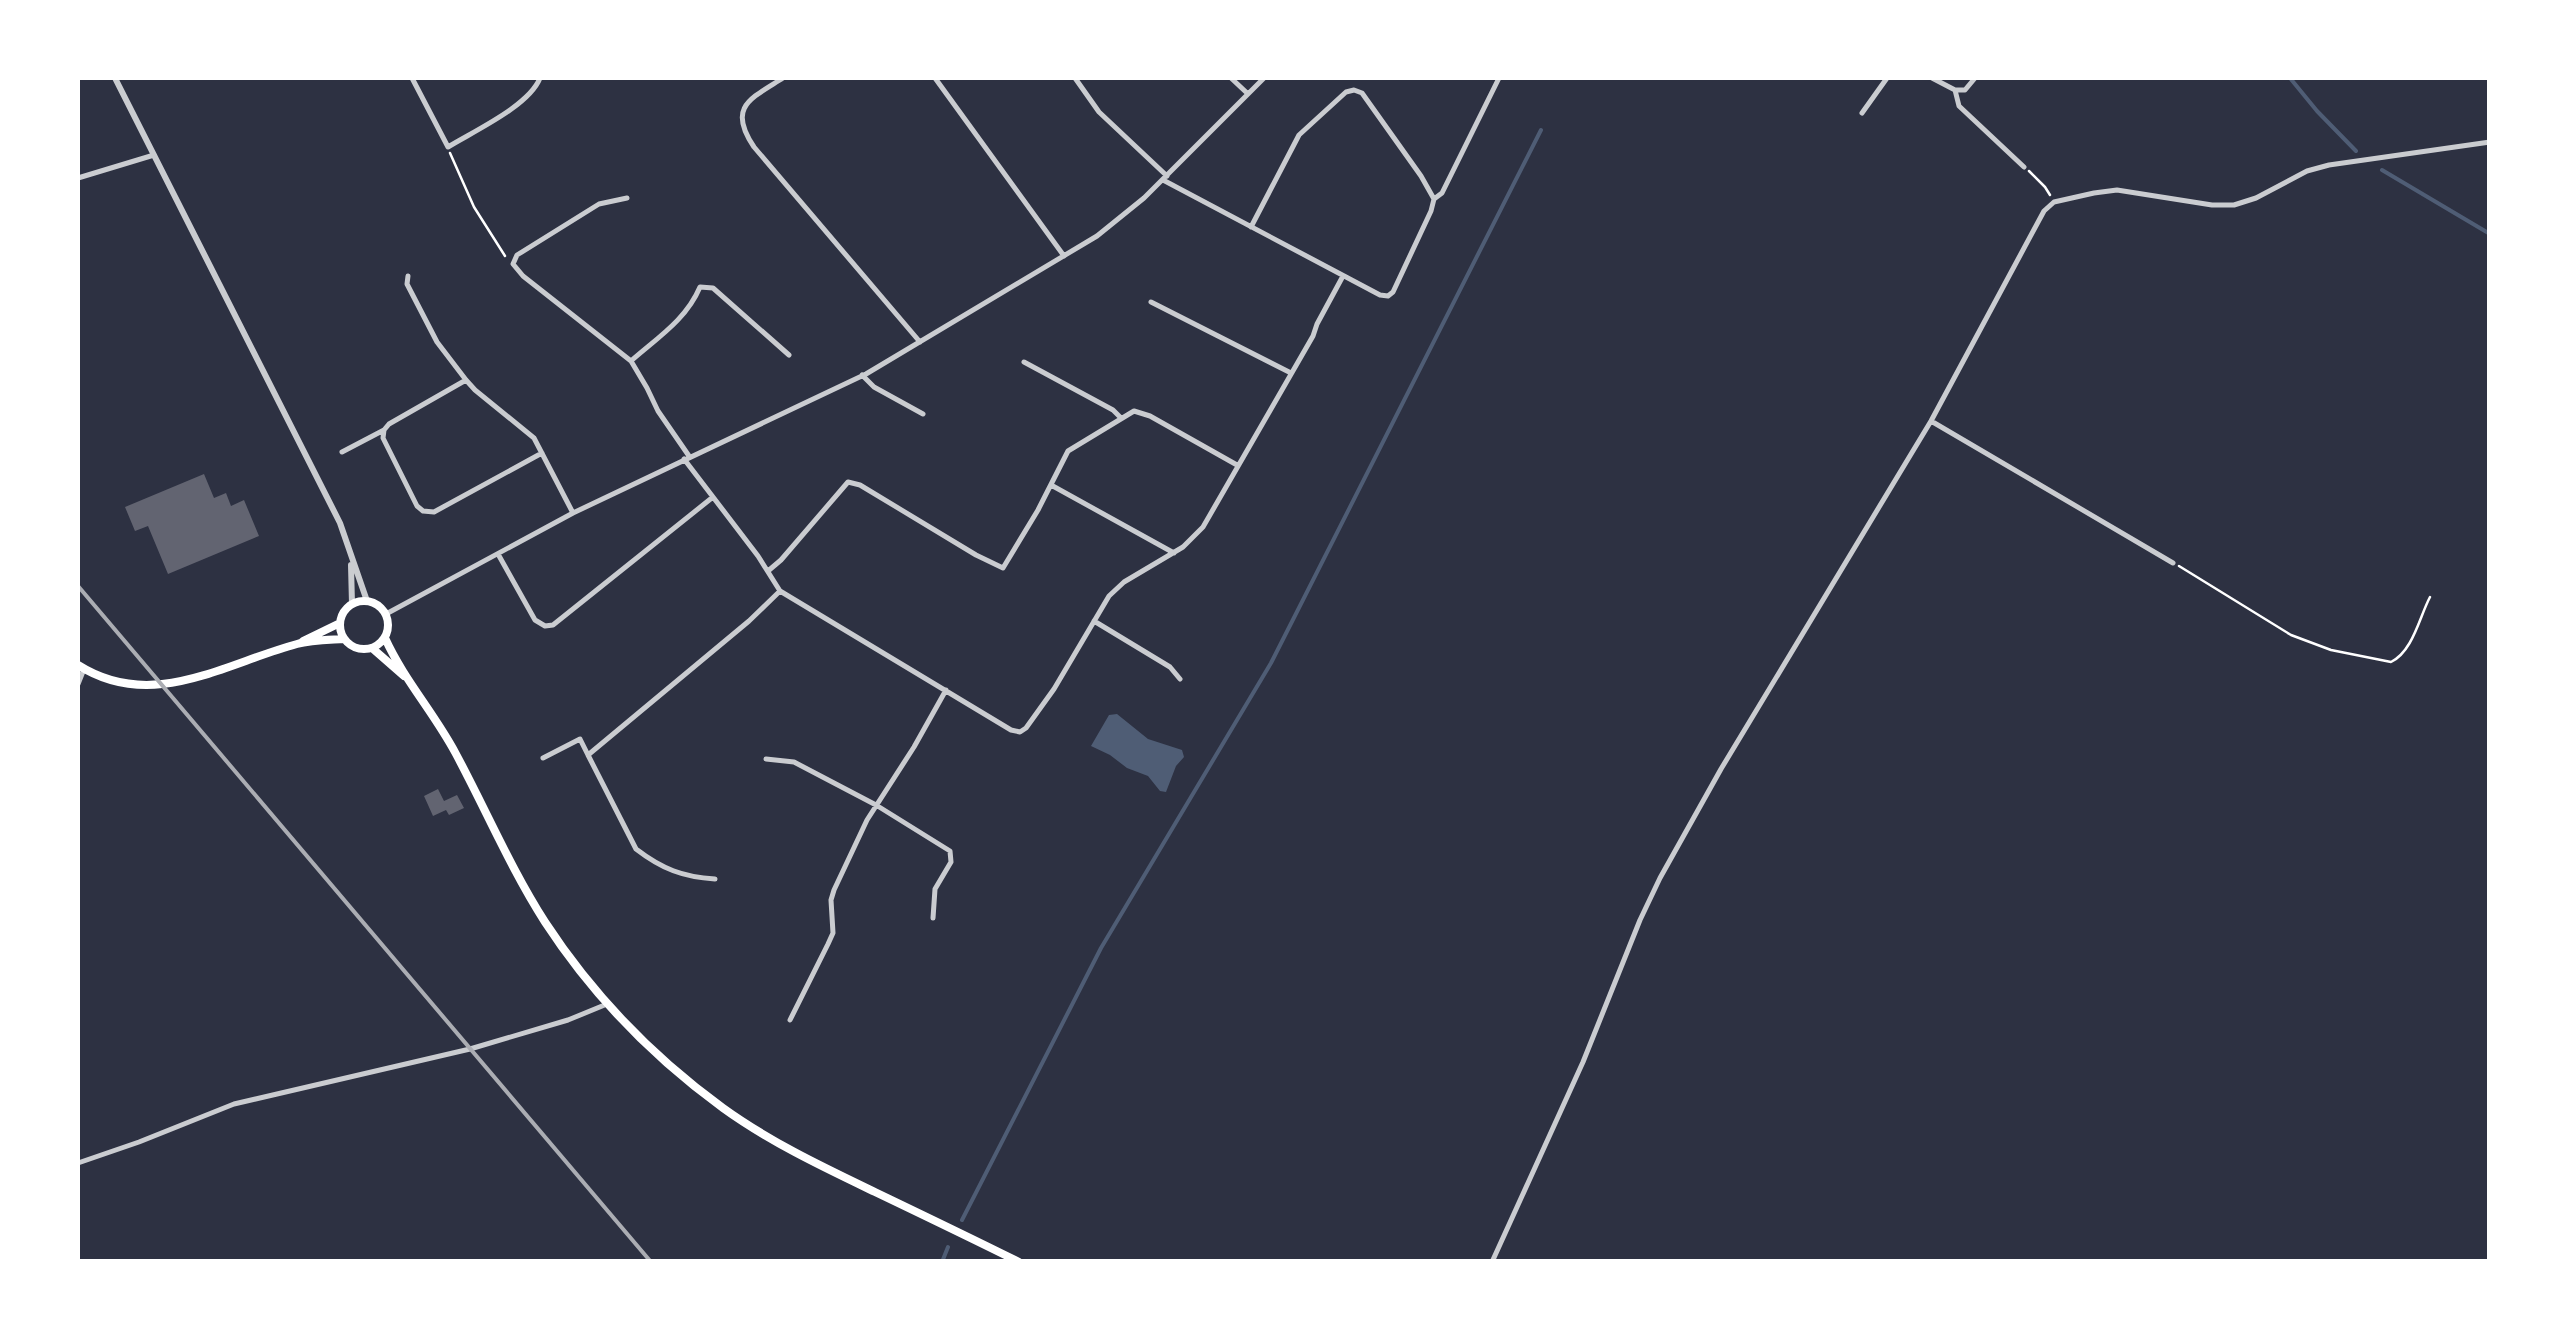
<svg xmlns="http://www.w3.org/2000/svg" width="2567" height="1339" viewBox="0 0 2567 1339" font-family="Inter,sans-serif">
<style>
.water{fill:#4f5d75}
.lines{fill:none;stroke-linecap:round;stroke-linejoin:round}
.stream{stroke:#4f5d75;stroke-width:4}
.building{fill:#626471}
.path{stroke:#fff;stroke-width:2.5}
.minor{stroke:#caccd0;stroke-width:5}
.tertiary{stroke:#caccd0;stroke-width:6}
.secondary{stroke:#fff;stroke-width:8}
.rail{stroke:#abadb3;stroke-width:4}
</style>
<rect width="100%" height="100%" fill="#2d3142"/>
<!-- water -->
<path class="water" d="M1117,714L1148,739L1182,750L1184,757L1176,766L1166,792L1160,791L1148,776L1127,768L1110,755L1091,746L1109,715Z"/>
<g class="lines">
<!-- stream -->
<path class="stream" d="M2290,78L2317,111L2356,151
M2382,170L2490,234
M962,1220L1101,948L1271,663L1541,130
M942,1262L948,1247"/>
</g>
<!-- building -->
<path class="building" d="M204,474L214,498L226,493L231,506L244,500L259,536L168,574L148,526L135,531L125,507Z
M438,789L444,801L457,795L464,808L449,815L446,810L433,816L424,796Z"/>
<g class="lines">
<!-- path -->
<path class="path" d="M450,153L474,207L505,256
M2029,171L2045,187L2050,195
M2179,566L2291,635L2331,650L2391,662C2413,651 2419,618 2430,597"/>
<!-- minor -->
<path class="minor" d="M412,78L448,147C474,131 529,106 540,78
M783,78C750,99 727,107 754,147L920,342
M935,78L1064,256
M1075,78L1099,112L1167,176
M1231,78L1247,93
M1932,78L1955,90H1965L1975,78
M1955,90L1959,106L2024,167
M1862,113L1887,78
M78,178L154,155
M1163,180L1380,295L1388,296L1393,292L1431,211L1434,199L1442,193L1499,78
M627,198L599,204L517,255L513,264L523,276L631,361L647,388L658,411L689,456
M1251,227L1299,135L1346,92L1354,90L1362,93L1421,176L1434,199
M408,276L407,284L437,342L466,380L475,390L534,438L573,513
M1151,302L1291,373
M631,361C657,338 686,320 700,287L713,288L789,355
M1024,362L1113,410L1121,418
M862,375L874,387L923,414
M466,380L389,424L384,430L383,438L417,506L423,511L434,512L542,453
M1931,421L2173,563
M342,452L384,430
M684,459L758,556L780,591L1011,730L1020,732L1026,728L1054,689L1109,596L1124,582L1183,547L1203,527L1313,336L1317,324L1343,276
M1051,485L1174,553
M498,554L535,620L545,626L553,625L713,497
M768,571L781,560L848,482L860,485L976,555L1003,568L1038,510L1068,451L1134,411L1150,416L1237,465
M386,614L573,513L866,374L1097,236L1144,198L1264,78
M1094,621L1170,667L1180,679
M78,684L84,669
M543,758L580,739L588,755
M766,759L794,762L876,805L950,851L951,862L935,889L933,918
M715,879C683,877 662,869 636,849L588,755L749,621L780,591
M790,1020L828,944L833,933L831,900L834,890L867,820L914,747L946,690
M78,1163L139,1142L234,1104L470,1049L568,1020L607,1004
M1492,1262L1583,1062L1640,920L1660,878L1721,769L1931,421L2044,211L2054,202L2094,193L2117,190L2212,205H2234L2256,198L2307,171L2329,165L2490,142"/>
<!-- tertiary -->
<path class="tertiary" d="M115,78L340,523L367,601
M351,565L352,604"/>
<!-- secondary -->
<path class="secondary" d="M340 625a24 24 0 1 1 48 0a24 24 0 1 1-48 0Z
M385,638C404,680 435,714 456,754C486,810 511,869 545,922C592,994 653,1057 723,1108C770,1142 823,1167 875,1192C923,1215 971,1238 1019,1262
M303,641L340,623
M372,648L404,676
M78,665C152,712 223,664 297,644C311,640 328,640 344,639"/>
<!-- rail -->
<path class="rail" d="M78,586L651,1262"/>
</g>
<!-- border -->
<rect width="2567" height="1339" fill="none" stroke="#ffffff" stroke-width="160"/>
</svg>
